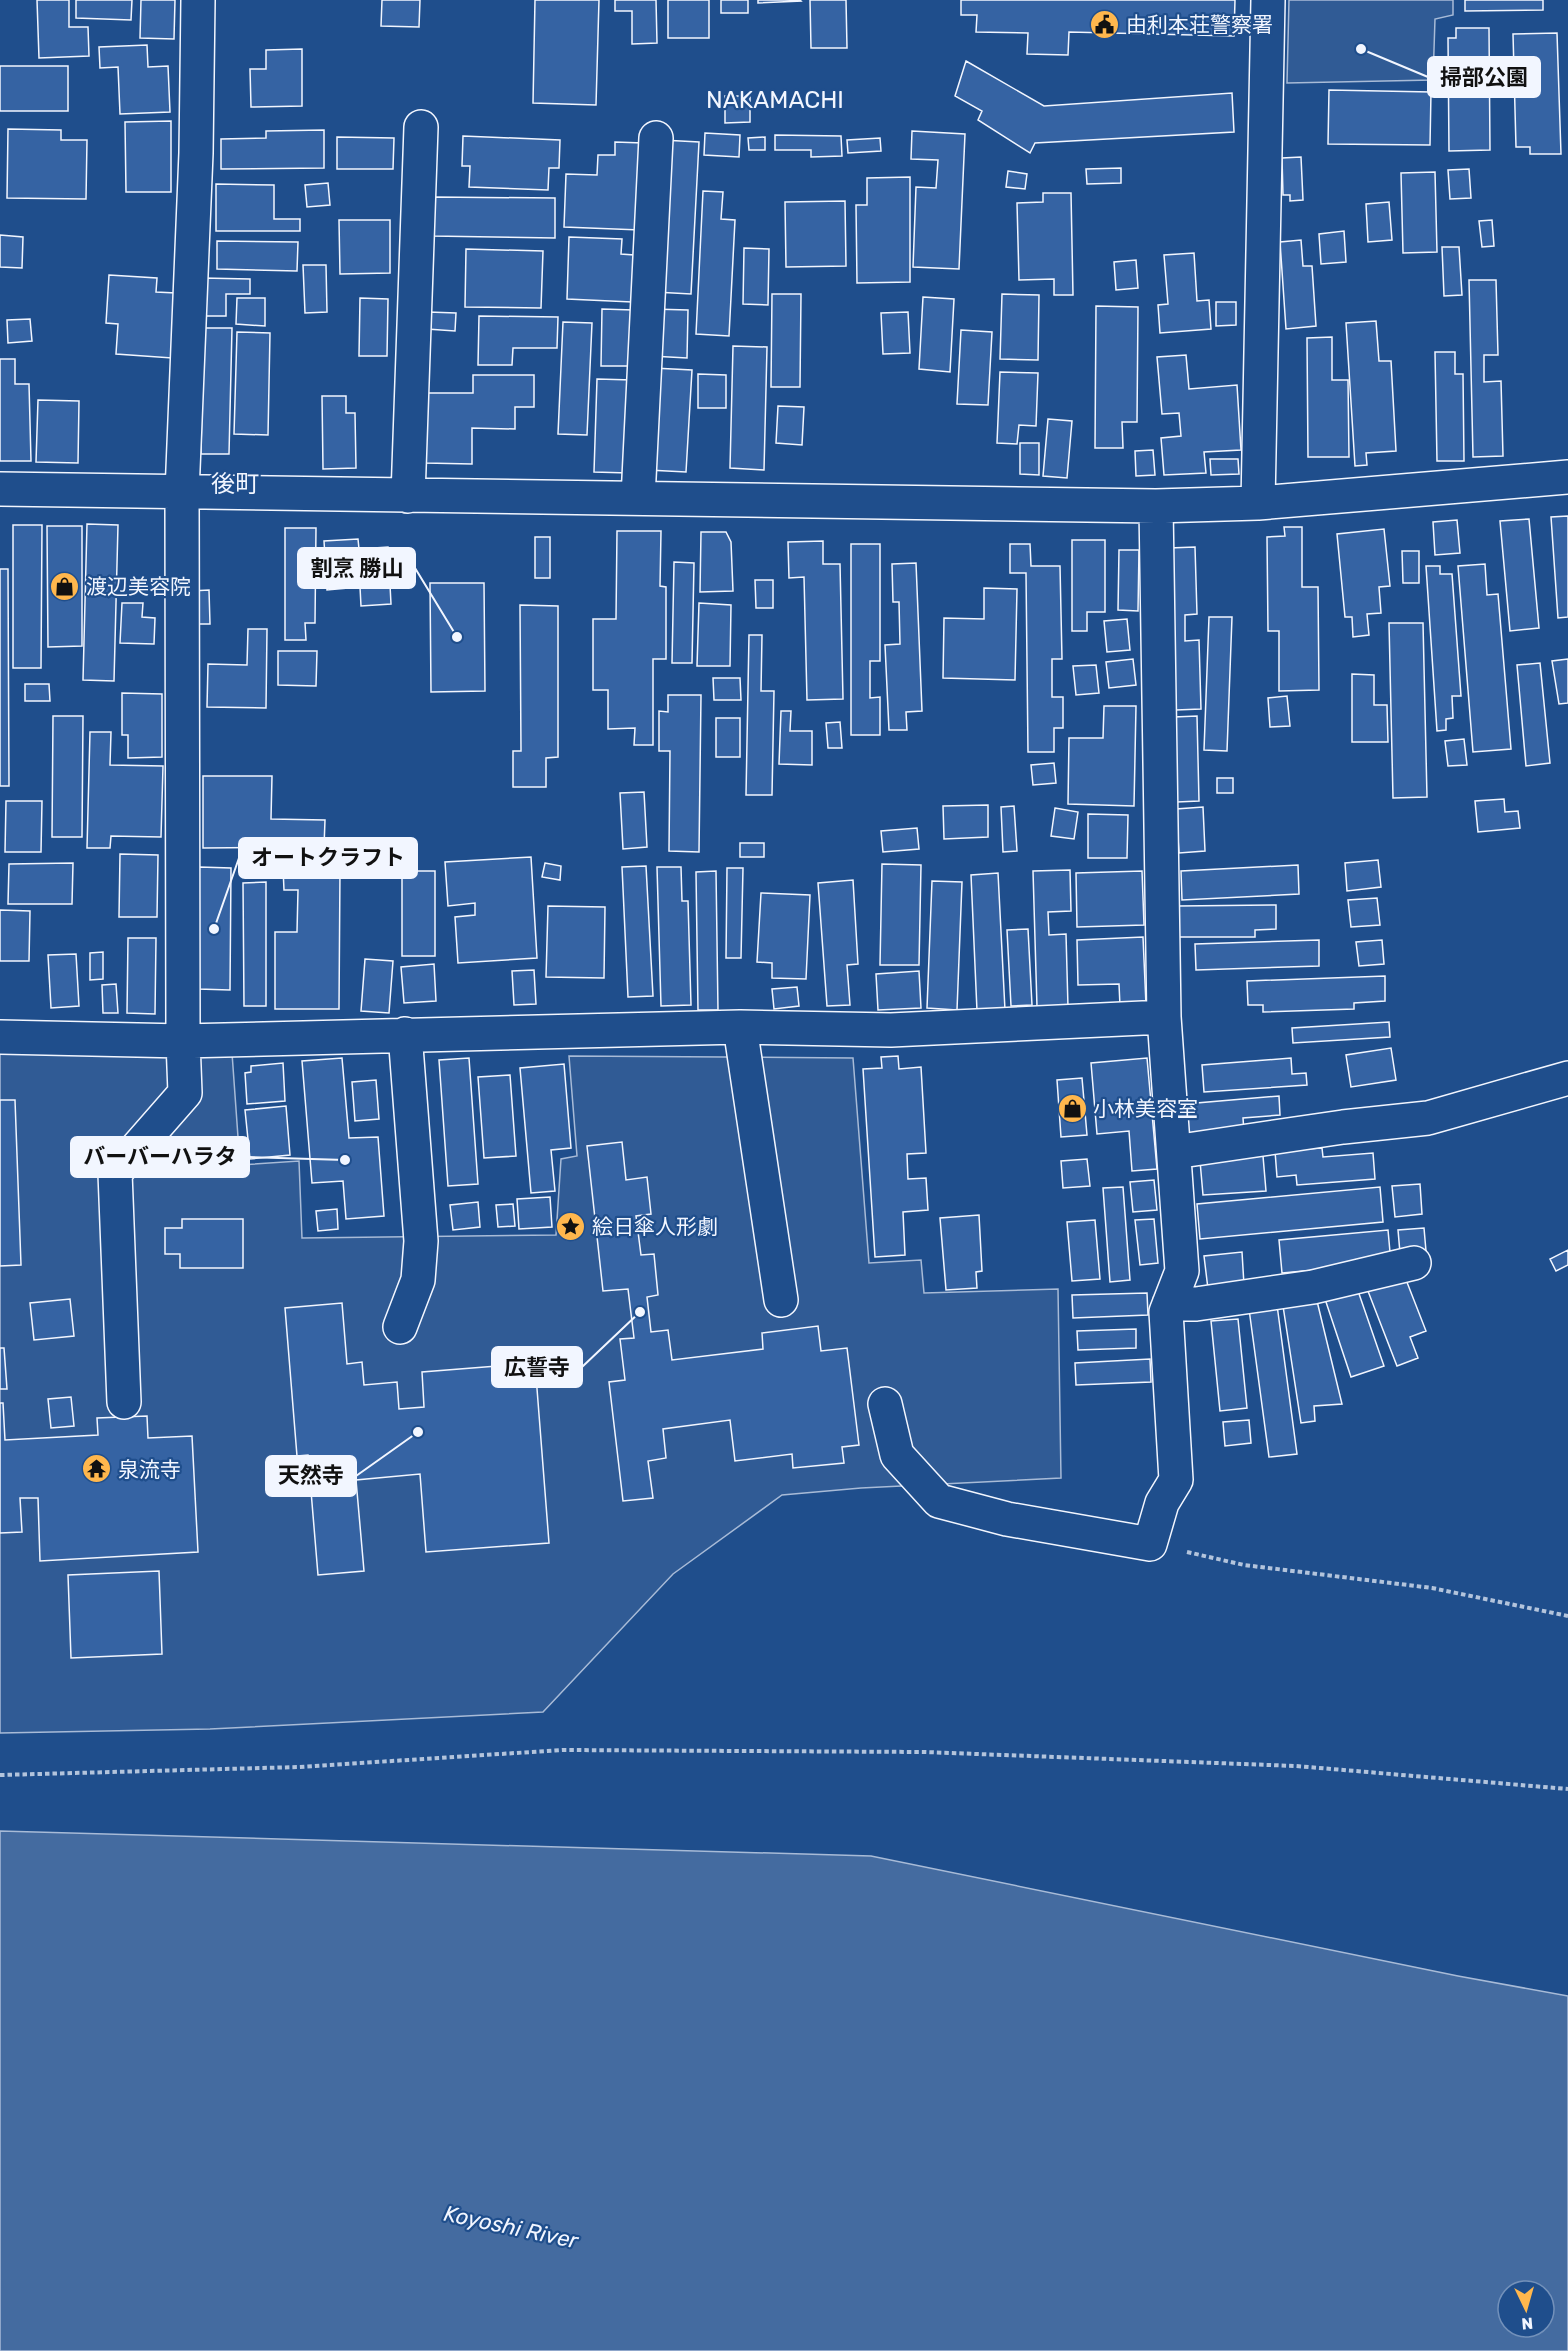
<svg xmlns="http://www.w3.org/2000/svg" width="1568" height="2351" viewBox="0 0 1568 2351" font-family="Rubik,'Noto Sans JP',sans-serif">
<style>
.built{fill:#305b95;stroke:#a8bbd7;stroke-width:1.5}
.water{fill:#446ba0;stroke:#a8bbd7;stroke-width:1.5;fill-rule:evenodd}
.building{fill:#3563a3;stroke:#f2f6ff;stroke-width:1.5}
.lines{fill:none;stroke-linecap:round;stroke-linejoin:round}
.minor-casing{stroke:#f2f6ff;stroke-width:36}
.path{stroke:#b3c4dc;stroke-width:4;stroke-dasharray:4.5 3;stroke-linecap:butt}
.minor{stroke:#1f4e8c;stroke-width:33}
.labels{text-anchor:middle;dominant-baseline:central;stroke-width:4.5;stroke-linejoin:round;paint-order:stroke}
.poi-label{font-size:21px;fill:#f2f6ff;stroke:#1f4e8c;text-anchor:start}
.water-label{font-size:22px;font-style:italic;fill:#f2f6ff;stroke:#1f4e8c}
.quarter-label{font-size:24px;fill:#f2f6ff;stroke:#1f4e8c}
.leader{fill:none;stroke:#f2f6ff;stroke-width:2}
.callout-dot{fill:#f2f6ff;stroke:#1f4e8c;stroke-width:2}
.callout{fill:#f2f6ff;stroke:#f2f6ff;stroke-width:2}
.callout-label{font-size:22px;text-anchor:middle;font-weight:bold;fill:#111}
</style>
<rect width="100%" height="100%" fill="#1f4e8c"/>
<!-- built -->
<path class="built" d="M1289,0H1453V15L1435,19L1433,80L1287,83Z
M0,1048L232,1053L240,1165L299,1161L302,1238L556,1235L561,1159L577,1156L569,1056L853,1058L869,1263L921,1260L924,1293L1058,1289L1061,1478L861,1488L782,1495L673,1574L543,1712L210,1729L0,1733Z"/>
<!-- water -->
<path class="water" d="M0,1831L871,1856L1458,1976L1568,1996V2351H0ZM1508,2291H1544V2327H1508Z"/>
<!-- building -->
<path class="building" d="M37,0H69V27H88L89,56L39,58Z
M76,0H132L131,20L76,18Z
M141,0H175L174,39L140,38Z
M382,0H420L419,27L381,26Z
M535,0H599L596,105L533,103Z
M615,0H656L657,43L632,44V11H615Z
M668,0H709V38H668Z
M721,0H748V13H721Z
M758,0H800L801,1L758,3Z
M810,0H846L847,48H811Z
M961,0H1235L1234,36L1069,32L1068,55L1027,54L1028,33L976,32L977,15H961Z
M1465,0H1543V10L1465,11Z
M1456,28H1489L1490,150L1449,151L1448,38H1456Z
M1557,33L1561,154H1530V147H1516L1513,34Z
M147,45L148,67L168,66L170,112L120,114L118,67L100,68L99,47Z
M302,49V106L251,107L250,69H266V50Z
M966,61L1044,106L1232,93L1234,132L1035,143L1030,153L978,120L982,111L955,96Z
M0,66H68V111H0Z
M1329,90L1431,92L1430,145L1328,144Z
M725,96H750V122L725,123Z
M171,121V192H126L125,122Z
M8,129L61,130V140H87L86,199L7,198Z
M324,130V168L221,169V139L266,138V131Z
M912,131L965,134L959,269L913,267L916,187L936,188L938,160L911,159Z
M705,133L740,135L739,157L704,155Z
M775,135L841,136L842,156L811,157V150H775Z
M463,136L560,140L559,168H549L548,190L469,187L470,166H462Z
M337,137L394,138L393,169H337Z
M765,137V150H749L748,138Z
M880,138L881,151L848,153L847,140Z
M662,140L699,142L691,294L655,292Z
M615,142L643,143L640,230L564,227L566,174L597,175L598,155H615Z
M1301,157L1303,200L1290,201V195H1283L1282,158Z
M1121,168V183L1087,184L1086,169Z
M1469,169L1471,198L1450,199L1448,170Z
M1008,171L1027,174L1025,189L1006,187Z
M1435,172L1437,252L1403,253L1401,173Z
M910,177V282L857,283L856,205H867V178Z
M328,183L330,205L307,207L305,185Z
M216,184L274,185V219H300V231H216Z
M703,191L723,192L721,219L735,220L729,336L696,334Z
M1043,193H1071L1073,295H1054V279L1019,280L1017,203L1043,202Z
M433,197L555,198V238L432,236Z
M845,201L846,266L786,267L785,202Z
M1389,202L1392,240L1368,242L1366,204Z
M339,220H390V273L340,274Z
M1492,220L1494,246L1482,247L1479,221Z
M1344,231L1346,262L1321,264L1319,234Z
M0,235L23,237L22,268L0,267Z
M569,237L622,239L621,254L634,255L632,302L567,299Z
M1301,240L1303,266H1312L1316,326L1286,329L1280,242Z
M217,241L298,242L297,271L217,269Z
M1442,247H1459L1462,295L1444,296Z
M744,248L769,249L768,305L743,304Z
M466,249L543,251L541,308L465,307Z
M1194,253L1197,301L1209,300L1211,329L1160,333L1158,305L1168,304L1164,255Z
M1136,260L1138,288L1116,290L1114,262Z
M303,265H326L327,312L305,313Z
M109,275L157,278L156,292L176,293L172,358L116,354L118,324L106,323Z
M202,278L250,279V294H226V316H201Z
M1469,280H1496L1498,355H1484V382L1501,381L1503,456L1473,457Z
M772,294H801L800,387H771Z
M1002,294L1039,295L1038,360L1000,359Z
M923,297L954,299L950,372L919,369Z
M237,298H265V326L236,324Z
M360,298L388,299L387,356H359Z
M1216,302H1236V325L1216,326Z
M1096,306L1138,307L1137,422H1122L1123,448H1095Z
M602,309L633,310L632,366H601Z
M652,309L688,310L687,358L651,356Z
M428,312L456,313L455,331L427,329Z
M908,312L910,353L883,354L881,313Z
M479,316L558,317L557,348H513L512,365H478Z
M30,319L32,341L8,343L7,320Z
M1376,321L1379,361H1391L1396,451L1366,453L1367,465L1355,466L1346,323Z
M563,322L592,323L587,435L558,434Z
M203,328H232L229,454H201Z
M961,330L992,332L988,405L957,404Z
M237,332L270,333L268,435L234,434Z
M1332,337V380H1348L1349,457H1308L1307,338Z
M733,346L767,347L764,470L730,468Z
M1435,352H1455V374H1463L1464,461H1437Z
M1186,355L1189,389L1237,385L1241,450L1204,452L1206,473L1164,475L1161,438L1181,436L1179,413L1162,414L1157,357Z
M0,359H15V384H29L31,461H0Z
M653,368L692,370L686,472L648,470Z
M1000,372L1038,373L1036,426L1019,425L1017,444L997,443Z
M698,374L726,375V408H698Z
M473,375H534V407H515V429L472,428V464L425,463L426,393H473Z
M597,379L632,380L628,473L594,472Z
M322,396H346V413H355L356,468L323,469Z
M38,400L79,401L78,463L36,462Z
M778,406L804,407L802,445L776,443Z
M1048,419L1072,421L1067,478L1043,476Z
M1020,443H1039V475L1020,474Z
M1153,450L1155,475L1136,476L1135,451Z
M1210,459H1238L1239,474L1211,475Z
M1568,516V617L1558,618L1551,517Z
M1529,519L1539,628L1510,631L1500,521Z
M1457,520L1460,553L1435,555L1433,522Z
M87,524L118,525L114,681L83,680Z
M13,525H42L41,668H13Z
M47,526H82V646L48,647Z
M1284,527H1302V587H1318L1319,690L1279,691V631H1268L1267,537L1285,536Z
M285,528H316L315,623H305L306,640H285Z
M1384,529L1390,586L1379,587L1381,613L1367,614L1369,635L1353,637L1352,617H1345L1337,534Z
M617,531H661L660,586L666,587V659H653V745H634L635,728L608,729V690H593V619H616Z
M701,532H726L731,542L733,591L700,592Z
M535,537H550V578H535Z
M358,539L359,549L388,547L391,604L361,606L360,587L327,590L324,541Z
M1072,540H1105V612H1087V631H1072Z
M823,541V564H840L843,699L807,700L804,577L789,578L788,542Z
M851,544H880V661H870V698L880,697V735H851Z
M1010,544H1030L1031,566H1060L1062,659H1052V697H1063V728H1054V752H1028L1026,573H1010Z
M1195,547L1197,614L1185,615V641L1199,640L1201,709L1176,710L1169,548Z
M1119,550H1139L1138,611L1118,610Z
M1402,551H1419V583H1403Z
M674,562L694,563L692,663H672Z
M916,563L922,711L906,712L907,730H889L885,645L900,644L899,602H893L892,564Z
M1485,564L1487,595L1498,594L1511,749L1473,752L1458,566Z
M1426,566H1440V574H1452L1461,696H1452L1453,718L1446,719V730L1437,731Z
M0,569H8L9,786H0Z
M755,580H773V608H756Z
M430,583H484L485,691L431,692Z
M984,588L1017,589L1015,680L943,678L944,618L984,619Z
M209,590L210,624H192L191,591Z
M122,603H143L142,617L155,618L154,644L120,643Z
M699,603L731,605L730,666H697Z
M520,605L558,606V757L546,758V787H513V751H521Z
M1209,617H1232L1227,751L1204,750Z
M1127,619L1130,650L1107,652L1104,621Z
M1389,623H1423L1427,797L1393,798Z
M248,629H267L266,708L207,707L208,664L247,665Z
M749,635H762L761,691H774L772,795H746Z
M278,651H317L316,686L278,685Z
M1133,659L1136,685L1109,688L1106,662Z
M1568,659V703L1559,704L1552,661Z
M1540,663L1550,763L1526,766L1517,665Z
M1096,665L1099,693L1076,695L1073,666Z
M1352,674L1374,675V705H1387L1388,742H1352Z
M713,678H740L741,700H714Z
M25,684H49L50,701H25Z
M122,693L162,694V757L128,758V735H122Z
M668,695H701L699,852L669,851L670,751H659V711L668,712Z
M1287,696L1290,726L1270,727L1268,698Z
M1104,706H1136L1134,806L1068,804L1069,738H1103Z
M781,711H791L790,731H812V765L779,764Z
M53,716H83L82,837H52Z
M1197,716L1199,801L1177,802L1174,717Z
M716,718H740V757H716Z
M840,722L842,748H828L826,723Z
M90,732H111L110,765L163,766L161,837L111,836L110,848H87Z
M1464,739L1467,765L1448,766L1445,741Z
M1054,763L1056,783L1033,785L1031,765Z
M203,776H272L271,819L325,820L324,847L203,848Z
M1217,778H1233V793H1217Z
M644,792L647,847L623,849L620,793Z
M1504,799L1505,812L1518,811L1520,828L1478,832L1475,801Z
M6,801H42L41,852H5Z
M988,805V837L944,839L943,806Z
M1014,806L1017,851L1003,852L1001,807Z
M1203,807L1205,851L1179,853L1176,809Z
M1055,808L1078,812L1074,839L1051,836Z
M1088,814L1128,815L1127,858H1088Z
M917,828L919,849L883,852L881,831Z
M740,843H764V857H740Z
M120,854L158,855L157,917H119Z
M531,857L537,958L458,963L455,917L475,915V903L448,906L445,862Z
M1378,860L1381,887L1347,891L1345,863Z
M73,863L72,904H8L9,864Z
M545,863L561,866L560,880L542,877Z
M882,864L921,865L919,965H880Z
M1298,865L1299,894L1182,900L1181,871Z
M646,866L653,996L628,997L622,867Z
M199,867L231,868L230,990L198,989Z
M657,867H681L682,901H688L691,1005L661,1006Z
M283,868L340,869L339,1009H275V932H297L298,890H284Z
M727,868H743L741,958H726Z
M1070,870L1071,911L1048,912L1049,935L1066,934L1068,1007H1037L1033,871Z
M402,871H435V956H402Z
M716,871L718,1010H698L696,872Z
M1142,871L1144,925L1077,927L1076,873Z
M998,873L1005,1010L977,1011L971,875Z
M853,880L858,964L847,965L850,1005L827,1006L818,883Z
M932,881L962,882L957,1010L927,1008Z
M266,882V1006H244L243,883Z
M761,893L810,895L806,979L772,978V963L757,962Z
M1377,898L1380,925L1351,927L1348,900Z
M1276,905V929L1255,930V937H1178V906Z
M548,906L605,907L604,978L546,977Z
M0,910L30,911L29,961H0Z
M1028,929L1032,1005L1011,1006L1007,930Z
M1143,937L1146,1005L1120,1006L1119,984L1078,985L1077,940Z
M128,938H156L155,1014L127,1013Z
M1319,940V966L1196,970L1195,944Z
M1382,940L1384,964L1359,966L1356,942Z
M103,952V979L90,980V953Z
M76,954L79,1006L51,1008L48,955Z
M365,959L393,961L389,1013L361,1011Z
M434,964L436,1001L404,1003L401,967Z
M534,970L536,1004L514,1005L512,971Z
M919,971L921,1008L878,1010L876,974Z
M1385,976V1001L1354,1003V1009L1263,1012V1005H1248L1247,981Z
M116,984L118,1013H103L102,985Z
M797,987L799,1006L774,1009L772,989Z
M1389,1022L1390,1037L1293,1043L1292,1028Z
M1391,1048L1396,1080L1351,1087L1346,1055Z
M898,1056L899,1069L921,1067L926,1153L907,1154L908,1179L926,1178L928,1210L903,1212L905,1255L875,1257L863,1069L882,1068L881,1057Z
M342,1058L349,1138L378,1137L384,1216L346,1219L343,1181L312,1183L302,1061Z
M469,1058L478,1184L448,1186L439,1060Z
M1147,1058L1157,1169L1132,1171L1129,1131L1097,1134L1091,1063Z
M1291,1058L1292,1074L1306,1073L1307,1085L1204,1092L1202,1065Z
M283,1063L285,1101L247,1104L245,1073L251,1072V1066Z
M564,1064L571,1148L551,1150L555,1191L531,1193L520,1068Z
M510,1075L516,1156L484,1158L478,1077Z
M1082,1078L1087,1135L1061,1137L1057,1080Z
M376,1080L379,1119L355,1121L352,1082Z
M1279,1096L1280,1115L1243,1118L1244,1132L1188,1137L1185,1104Z
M0,1100H15L21,1265L0,1266Z
M286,1106L290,1155L250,1159L245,1110Z
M622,1142L626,1180L647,1177L651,1214L636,1216L641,1255L654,1254L658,1295L647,1297L651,1332L668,1330L672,1360L763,1349L762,1333L818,1326L821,1351L847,1348L859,1445L842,1447L844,1463L793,1468L792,1454L735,1461L730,1420L663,1429L666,1458L648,1461L653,1498L623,1501L609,1382L625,1380L620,1339L634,1338L628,1289L603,1291L587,1146Z
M1322,1148L1323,1157L1373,1153L1375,1179L1297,1185L1296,1175L1277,1177L1275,1151Z
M1263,1156L1266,1191L1203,1195L1200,1161Z
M1087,1159L1090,1186L1063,1188L1061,1161Z
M1154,1180L1157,1210L1133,1212L1130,1182Z
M1420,1184L1422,1214L1395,1217L1392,1186Z
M1123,1187L1130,1280L1110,1282L1103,1188Z
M1380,1187L1383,1222L1200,1239L1197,1204Z
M550,1197L552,1227L519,1229L517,1199Z
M478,1202L480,1227L453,1230L450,1205Z
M513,1204L515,1226L498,1227L496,1205Z
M337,1209L338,1229L318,1231L316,1211Z
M979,1215L982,1271L976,1272L977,1288L946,1290L940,1218Z
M182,1219H243V1268H180V1254H165V1228H182Z
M1154,1219L1158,1263L1140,1265L1135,1220Z
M1095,1220L1100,1279L1072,1281L1067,1222Z
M1424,1228L1426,1251L1400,1253L1398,1230Z
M1388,1230L1391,1263L1282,1273L1279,1240Z
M1568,1250V1265L1556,1271L1550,1259Z
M1242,1252L1244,1285L1208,1289L1204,1256Z
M1403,1272L1426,1331L1410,1337L1418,1358L1397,1366L1366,1286Z
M1357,1288L1384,1366L1351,1377L1325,1299Z
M1147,1293L1148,1315L1073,1318L1072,1295Z
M70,1299L74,1336L34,1340L30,1303Z
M1317,1301L1342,1404L1314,1406L1315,1421L1301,1423L1283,1306Z
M342,1303L347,1364L362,1362L364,1385L397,1382L399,1409L424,1407L422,1372L535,1363L549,1543L426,1552L420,1474L356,1480L364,1571L318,1575L308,1455L297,1456L285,1308Z
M1277,1305L1297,1454L1269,1457L1249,1309Z
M1238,1319L1247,1408L1220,1411L1211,1321Z
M1136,1329V1348L1078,1350L1077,1331Z
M0,1348H4L7,1389H0Z
M1150,1359L1151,1382L1076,1385L1075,1363Z
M71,1397L74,1426L51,1428L48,1399Z
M0,1403H3L5,1440L98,1435L97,1418L147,1416L148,1438L192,1436L198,1552L40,1561L38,1498H20L22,1532L0,1533Z
M1249,1420L1251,1443L1225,1446L1223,1422Z
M159,1571L162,1654L71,1658L68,1575Z"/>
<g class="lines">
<defs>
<path id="minor" d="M0,489L1156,506L1258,503L1568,477
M408,496L421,127
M638,498L656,138
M1258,503L1268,0
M740,1027L781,1300
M0,1037L183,1041L740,1027L891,1030L1164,1017
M1174,1152L1343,1127L1428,1118L1568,1078
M1169,1304H1196L1313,1287L1414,1263
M400,1327L418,1280L421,1241L405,1034
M124,1402L115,1173L185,1093L183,1041L182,493L196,153L198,0
M885,1404L897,1455L939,1501L1007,1519L1150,1544L1162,1503L1176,1480L1166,1312L1182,1271L1164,1017L1156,506"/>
</defs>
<!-- minor casing -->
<use href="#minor" class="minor-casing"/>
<!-- path -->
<path class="path" d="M1187,1552L1244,1565L1432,1588L1568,1616
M0,1775L299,1767L562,1750L924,1752L1296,1766L1568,1789"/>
<!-- minor -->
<use href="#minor" class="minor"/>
</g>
<!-- icons -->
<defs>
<symbol id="civic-disc" viewBox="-11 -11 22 22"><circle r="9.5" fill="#ffb74d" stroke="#1f4e8c"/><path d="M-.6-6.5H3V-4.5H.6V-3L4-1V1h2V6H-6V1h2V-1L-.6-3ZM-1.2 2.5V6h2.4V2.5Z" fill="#111"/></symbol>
<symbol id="shop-disc" viewBox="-11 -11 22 22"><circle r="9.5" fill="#ffb74d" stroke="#1f4e8c"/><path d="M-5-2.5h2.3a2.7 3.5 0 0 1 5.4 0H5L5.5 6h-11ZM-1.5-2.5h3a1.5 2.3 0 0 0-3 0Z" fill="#111"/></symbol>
<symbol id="sight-disc" viewBox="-11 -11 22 22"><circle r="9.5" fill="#ffb74d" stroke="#1f4e8c"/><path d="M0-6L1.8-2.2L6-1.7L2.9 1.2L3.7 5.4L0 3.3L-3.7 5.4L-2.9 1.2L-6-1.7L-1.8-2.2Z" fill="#111"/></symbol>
<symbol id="temple-disc" viewBox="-11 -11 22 22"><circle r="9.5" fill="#ffb74d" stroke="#1f4e8c"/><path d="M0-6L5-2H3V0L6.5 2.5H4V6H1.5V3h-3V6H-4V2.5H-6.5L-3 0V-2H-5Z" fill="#111"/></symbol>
</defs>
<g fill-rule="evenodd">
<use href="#civic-disc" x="1088" y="8" width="33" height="33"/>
<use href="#shop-disc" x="48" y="570" width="33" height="33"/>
<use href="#shop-disc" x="1056" y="1092" width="33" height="33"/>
<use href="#sight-disc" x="554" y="1210" width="33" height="33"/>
<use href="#temple-disc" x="80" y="1452" width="33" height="33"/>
</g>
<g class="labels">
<!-- poi labels -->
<g class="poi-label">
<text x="1126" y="24">由利本荘警察署</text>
<text x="86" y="586">渡辺美容院</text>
<text x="1093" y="1108">小林美容室</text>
<text x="592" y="1226">絵日傘人形劇</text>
<text x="118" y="1469">泉流寺</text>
</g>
<!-- water labels -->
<g class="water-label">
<text transform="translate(511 2227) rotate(12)">Koyoshi River</text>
</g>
<!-- quarter labels -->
<g class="quarter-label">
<text x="775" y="100">NAKAMACHI</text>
<text x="235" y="484">後町</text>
</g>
</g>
<!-- callouts -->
<path class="leader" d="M1361 49L1428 77M457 637L415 568M214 929L239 858M345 1160L249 1157M640 1312L582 1367M418 1432L356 1476"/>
<g class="callout-dot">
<circle cx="1361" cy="49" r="6"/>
<circle cx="457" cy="637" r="6"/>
<circle cx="214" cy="929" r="6"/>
<circle cx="345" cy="1160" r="6"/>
<circle cx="640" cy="1312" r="6"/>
<circle cx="418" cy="1432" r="6"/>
</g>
<g class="callout">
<rect x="1428" y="57" width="112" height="40" rx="6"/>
<rect x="298" y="548" width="117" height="40" rx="6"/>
<rect x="239" y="838" width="178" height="40" rx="6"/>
<rect x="71" y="1137" width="178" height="40" rx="6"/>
<rect x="492" y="1347" width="90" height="40" rx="6"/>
<rect x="266" y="1456" width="90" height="40" rx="6"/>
</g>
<g class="callout-label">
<text x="1484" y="85">掃部公園</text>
<text x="357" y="576">割烹 勝山</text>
<text x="328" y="865">オートクラフト</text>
<text x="160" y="1164">バーバーハラタ</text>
<text x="537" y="1375">広誓寺</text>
<text x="311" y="1483">天然寺</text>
</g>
<!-- north arrow -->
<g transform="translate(1526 2309) rotate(175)"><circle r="28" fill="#1f4e8c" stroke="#7391ba" stroke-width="1.5"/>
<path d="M0-4.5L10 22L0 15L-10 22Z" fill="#ffb74d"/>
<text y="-9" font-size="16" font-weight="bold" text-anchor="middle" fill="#f2f6ff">N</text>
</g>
</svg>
